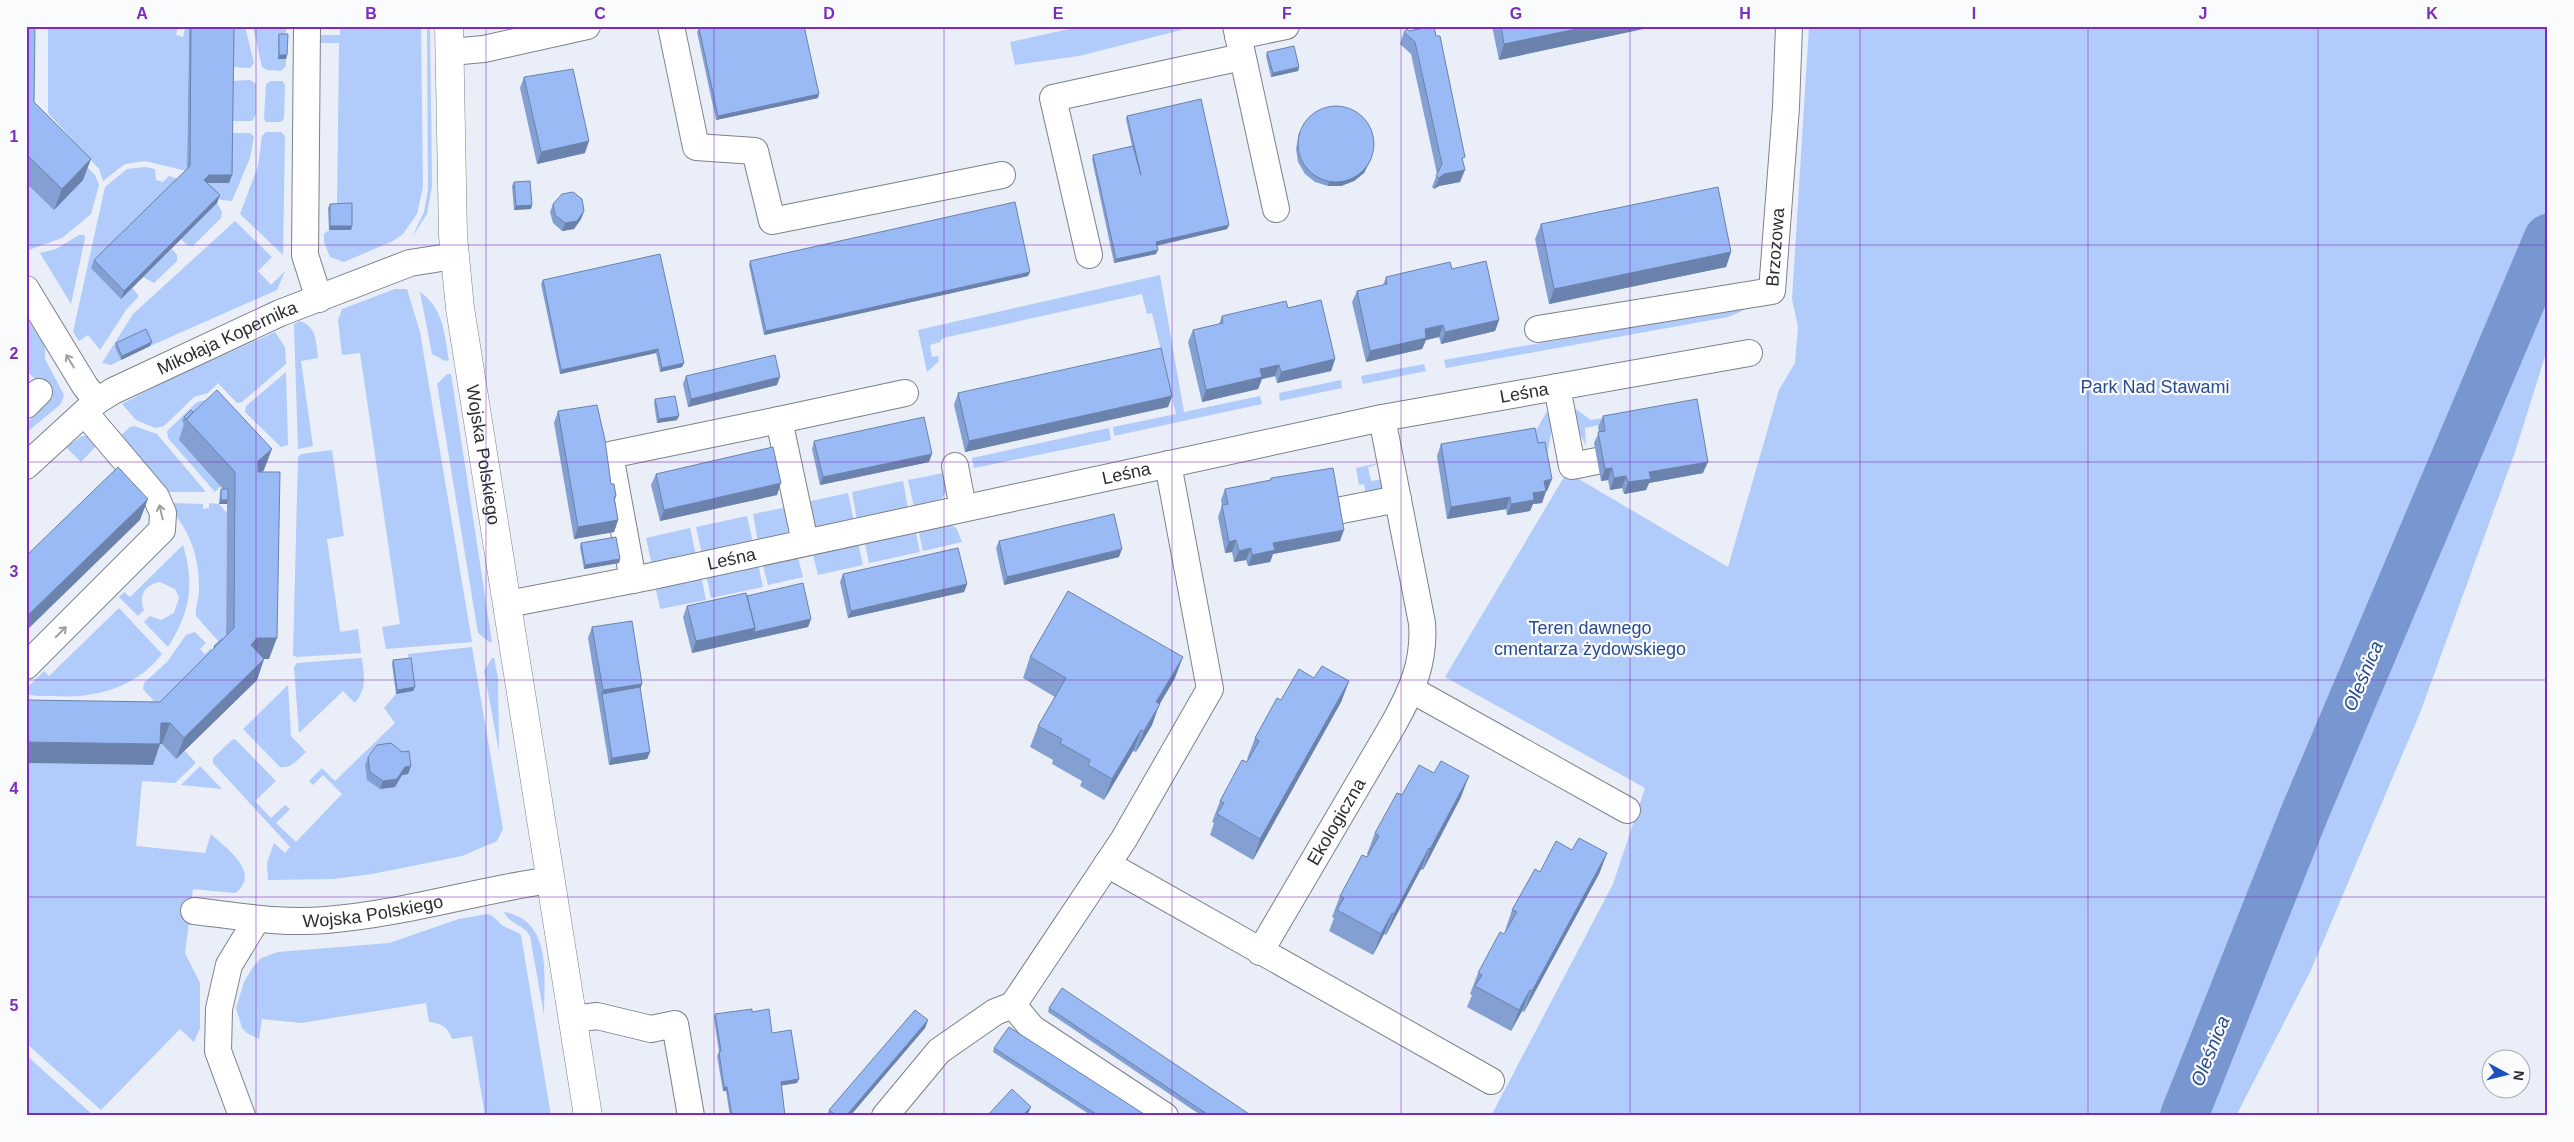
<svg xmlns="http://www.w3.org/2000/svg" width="2574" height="1142" viewBox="0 0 2574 1142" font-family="Arial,sans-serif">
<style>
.green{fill:#b1cbfa}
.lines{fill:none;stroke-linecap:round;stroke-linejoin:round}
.river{stroke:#7897d0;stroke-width:48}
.minor-casing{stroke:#7c818a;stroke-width:28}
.major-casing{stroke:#7c818a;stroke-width:29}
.minor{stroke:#fff;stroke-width:26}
.major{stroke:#fff;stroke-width:28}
.wall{fill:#84a0d3}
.shaded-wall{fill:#6b82ac}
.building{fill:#99baf5;stroke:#6b82ac}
.oneway{stroke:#a0a0a2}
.grid{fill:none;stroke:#7b2cbf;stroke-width:1;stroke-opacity:0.55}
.labels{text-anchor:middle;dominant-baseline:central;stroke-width:4.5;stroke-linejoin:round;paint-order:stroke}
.street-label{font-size:18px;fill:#2b2d31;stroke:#fafbfd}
.park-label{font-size:18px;fill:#284b91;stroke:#fafbfd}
.water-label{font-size:19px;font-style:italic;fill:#26498f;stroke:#fafbfd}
.neatline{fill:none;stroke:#7b2cbf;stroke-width:2}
.grid-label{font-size:16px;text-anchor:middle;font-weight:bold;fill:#7b2cbf}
</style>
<rect width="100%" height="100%" fill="#e9eef8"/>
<!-- green -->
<path class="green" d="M48,26H178L176,35L183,37L185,28H189L187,171L145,161L125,164L103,181L99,169L48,113Z
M232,26L245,27L254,63L250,68L231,67Z
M253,26H286V66L281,71L267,70L262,67Z
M340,26H421L423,187L417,214L403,234L393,241L344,262L330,257L324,242V234L329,230H351L337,208L339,43H320V35H340Z
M427,26H430L432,186L427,214L412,237L424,212L428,190Z
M1083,26H1197L1079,56L1015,65L1010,42Z
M1809,26H2548V347L2515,452L2420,713L2311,970L2236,1116H1491L1613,884L1645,788L1445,677L1567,472L1728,567L1779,390L1795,363L1798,327L1792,299Z
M250,80L256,84V114L252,121H230L231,81Z
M271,81H282L285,85L284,118L281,122H266L264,119L266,84Z
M266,132H281L285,136L283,255L240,214L258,166L262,136Z
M231,133H250L254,137L250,158L232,201L221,200L207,183L229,182Z
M82,162L95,175L99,185L91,214L62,238L26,251V182Z
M145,167L155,169L156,180L163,182L169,176L181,180L121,298L132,288L139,296L126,310L100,350L88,335L79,341L73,332L105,187L127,169Z
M217,203L222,212L221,218L193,246L187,245L181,239Z
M235,221L272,257L258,271L271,285L285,271L277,290L150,346L115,347L121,360L111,365L102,363L133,314Z
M79,235H84L85,238L71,304L40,253L56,249Z
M172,249L177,255V261L154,283L143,277Z
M1160,275L1184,412L1260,396L1262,404L1114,436L1113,427L1176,414L1152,313L1147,314L1142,294L943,338L940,342L930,345L932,357L938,356L939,361L927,372L918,330Z
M395,289H407L420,332L472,642L386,649L382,627L400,624L360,353L342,355L338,320L342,309Z
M420,292C444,309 444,333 449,360L445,361L432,354Z
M1745,307L1742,311L1728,317L1446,368L1444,360Z
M26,317L45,347V359L64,395L61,404L26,433V424L53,397L26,370Z
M300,321C317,327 316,342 318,358L301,361L313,446L298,449L294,324Z
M275,332L285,347L286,364L242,402L237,403L218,383L208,393L194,397L164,426L155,428L136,420L122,404L170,379Z
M1424,364L1426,371L1363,384L1361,376Z
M286,372L288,445L281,447L245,412L246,406Z
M447,374H451L492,642H489L478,633L437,384Z
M1341,380L1342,388L1280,401L1279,393Z
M212,398L190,429L221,486L215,492L168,438L167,431L197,402Z
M1573,407L1591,420L1616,416L1617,421L1585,428L1586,446L1575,424Z
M1547,411L1552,427L1547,456L1498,435L1537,429Z
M134,426L157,434L206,492H158L116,440L130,427Z
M1109,428L1111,440L974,468L972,458Z
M82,436H88L98,444L81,462L66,447Z
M332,450L344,536L327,539L340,632L358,629L361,653L296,657L293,655L298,457L301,454Z
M1387,461L1368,467L1371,481L1390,478L1388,486L1366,497L1364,484L1359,485L1356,468Z
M948,472V489L941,499L914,507L908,480Z
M903,481L908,509L857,520L852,492Z
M848,493L854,521L808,530L802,503Z
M170,503L203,504V509L209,508V503L219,504L227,513L226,639L220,643L196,616C195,608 198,601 199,593C200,558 191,532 168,506Z
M788,507L790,529C783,539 770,539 758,542L753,514Z
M747,516L753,543L702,554L696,527Z
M945,520L957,529L962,542L923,551L917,524Z
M914,524L920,552L869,563L863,535Z
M690,528L696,556L652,565L646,538Z
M857,537L863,565L818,575L811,547Z
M183,545C195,585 190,612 168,647L144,622L150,616L161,620L174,613L179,598L175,589L160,582C145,584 138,596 144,610L138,616L119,597L124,592L130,597Z
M792,554L798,558L803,577L768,585L761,558Z
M757,559L763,587L711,598L705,570Z
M701,575L706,600L660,609L655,585Z
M119,608L162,654C136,688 94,699 53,696C44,696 33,697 26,693V689L44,671L49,676Z
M195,632L206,643L200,649L205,654L211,648L212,663L164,712L143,689L144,683L167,662L186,635Z
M472,647L503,829L497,841L462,856L372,874L333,879L268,880L267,863L274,843L285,853L290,847L213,763V758L233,739L236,740L276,781L255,801L271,818L285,805L290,809L276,823L296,842L342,794L323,775L313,785L309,781L322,768L335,781L395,723L384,708L396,694L413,691L408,654Z
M362,658C364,675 367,689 355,703L343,691L299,733L294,667L297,663Z
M492,658H494L498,678L499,751L484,671Z
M288,685L291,736L306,752C298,759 292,769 280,767L243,729Z
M153,744H162L176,758L185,751L196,763L175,783L142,781L136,846L205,853L211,834C227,849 262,873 235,893L193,889L185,953L200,983V1028L194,1042L180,1029L101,1110L26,1043V763L152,765Z
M200,766L222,789L181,785Z
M504,912C553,920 544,978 544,1015L530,936C523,924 509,924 504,912Z
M488,914C495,917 496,920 502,925C507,929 515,930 521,935L551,1116H485L472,1036L452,1039C448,1027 441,1023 429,1022L426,1003L301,1023L262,1019L259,1039L247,1033L242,1028L236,1008L244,982L253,967L261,958L278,952L389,943L459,919Z
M26,1055L94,1116H26Z"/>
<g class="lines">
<!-- river -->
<path class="river" d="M2184,1116L2305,812L2548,238"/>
<defs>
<g id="minor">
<path d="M307,26L305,255L319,299"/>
<path d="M671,26L696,147L755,151L772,221L1002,175"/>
<path d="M1236,26L1276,209"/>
<path d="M1238,36L1286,26"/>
<path d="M450,52L484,49L587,26"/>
<path d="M1089,255L1053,98L1242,57"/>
<path d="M26,289L85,386L97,401"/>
<path id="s1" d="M1538,329L1772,291L1786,107L1789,26"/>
<path d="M1557,387L1572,466L1597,461"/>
<path d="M26,405L39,392"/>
<path d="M779,420L905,393"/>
<path id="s2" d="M26,466L97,401L113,391L280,313L410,263L454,256"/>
<path d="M955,466L963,508"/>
<path d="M1342,510L1398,499"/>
<path d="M633,580L610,455L779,420L805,542"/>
<path id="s3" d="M508,604L648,577L1382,418L1749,353"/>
<path d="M26,666L162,530L163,513L156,497L85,413"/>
<path d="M1412,690L1627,810"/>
<path d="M1107,864L1491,1081"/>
<path id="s4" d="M194,911C237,916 283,924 326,920C402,914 475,891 550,880"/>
<path id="s5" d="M1260,952L1393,725C1412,691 1425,662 1422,623L1382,418"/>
<path d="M1013,1005L1124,839L1210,689L1168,464"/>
<path d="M574,1019L597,1016L651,1029L675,1024L691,1116"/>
<path d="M242,1116L218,1051L219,1009L229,965L257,919"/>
<path d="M885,1116L939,1051L995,1012L1013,1005L1032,1028L1165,1116"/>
</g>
<g id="major">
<path id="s6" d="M449,26L453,236L460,308L588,1116"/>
</g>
</defs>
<!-- minor casing -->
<use href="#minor" class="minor-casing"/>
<!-- major casing -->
<use href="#major" class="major-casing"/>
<!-- minor -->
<use href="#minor" class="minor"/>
<!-- major -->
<use href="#major" class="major"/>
</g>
<!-- wall -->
<path class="wall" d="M26,26L34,102L83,180L54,210L26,183Z
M189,26H234L232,175L229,183H207L220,195L217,203L121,299L91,268L94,260L187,169Z
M1434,26L1463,161L1460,182L1439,186L1434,189L1432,187L1437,174L1411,54L1400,44L1404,32Z
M1492,26H1657L1499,60Z
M699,28L818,98L716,120L697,32Z
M279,34L287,55L286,59H278V38Z
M1267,52L1299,67L1298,71L1271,77L1266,56Z
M524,77L585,153L537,164L520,88Z
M1127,116L1229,225L1227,229L1157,246L1156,254L1114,263L1092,159L1093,155L1132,146L1126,119Z
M1299,132L1370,161L1364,173L1354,181L1341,186H1328L1315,182L1305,174L1298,162L1296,149Z
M514,182L532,205L531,209L514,210L512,186Z
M330,204L352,226L351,230H329L328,208Z
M553,204L584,211L581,219L574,229L562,231L553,223L550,212Z
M1541,224L1731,252L1726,267L1549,304L1535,239Z
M750,261L1028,276L764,335L749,265Z
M1452,269L1499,320L1495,331L1441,344L1439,337L1426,340L1422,349L1366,362L1352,302L1357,291L1383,285L1386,277Z
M543,280L684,363L682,367L660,372L656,353L560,374L541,284Z
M1288,308L1335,359L1331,371L1277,383L1275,376L1262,379L1258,389L1202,402L1188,342L1193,330L1219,324L1222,316Z
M152,342L150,346L121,360L115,347L116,343Z
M686,376L777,385L688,407L683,384Z
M958,393L1172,396L1168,407L965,452L954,405Z
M655,399L677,420L657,423L654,403Z
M558,411L611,484L616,496L615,500L618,520L614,532L574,539L554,423Z
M1603,416L1703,473L1649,483L1646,490L1624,494L1622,488L1610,490L1608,480L1601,481L1594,443L1599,432L1598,427Z
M184,417L264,470L262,472L269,659H264L257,680L176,759L162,744H160L153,765L160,702L213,649L214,646L226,636L227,504H219L220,493L221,489H223L179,440L184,424L182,421Z
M814,441L929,462L820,485L812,449Z
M1441,444L1547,491H1546L1542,503L1533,504L1530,511L1507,515L1506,509L1447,519L1437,456Z
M656,474L777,495L660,521L651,485Z
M1271,478L1340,541L1273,554L1270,562L1248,566L1246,560L1234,562L1232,552L1225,553L1218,517L1222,505L1221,500L1225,489L1270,480Z
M999,541L1119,557L1004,585L996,548Z
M581,543L620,559L619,563L584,569L580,547Z
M843,574L967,584L964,592L848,618L840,582Z
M747,596L811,619L808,627L692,653L683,617L687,606Z
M592,627L642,684L640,687L650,752L647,759L609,765L588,638Z
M1030,657L1175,678L1159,705L1152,725L1136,752L1133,751L1104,800L1080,786L1082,781L1052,764L1053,760L1030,747L1038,726L1055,697L1023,678Z
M393,660L415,687L413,691L396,694L392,664Z
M1314,678L1349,681L1341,702L1253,860L1210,835L1214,823L1212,822L1220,801L1248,760L1247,759L1255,738L1281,700Z
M368,757L411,766L408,774L402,775L395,787L380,789L367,780L365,765Z
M1402,795L1461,797L1423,870L1421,869L1386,935L1384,934L1373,955L1329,931L1334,918L1332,917L1340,896L1367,857L1368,855L1367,854L1375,833Z
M1572,850L1607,853L1599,874L1524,1012L1522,1011L1511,1031L1467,1007L1472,995L1470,994L1478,973L1506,932L1505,931L1512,910L1540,872Z
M1049,1008L1252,1116H1202L1048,1012Z
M752,1012L772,1033L797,1083L781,1085L785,1116H730L726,1091H723L717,1056L719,1052L714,1018L715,1014Z
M928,1020L925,1028L850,1116H827L829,1110Z
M994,1048L1147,1116H1092L993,1052Z"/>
<!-- shaded-wall -->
<path class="shaded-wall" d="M1591,26H1657L1499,60L1504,44Z
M279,55H287L286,59H278Z
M1299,67L1298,71L1271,77L1273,73Z
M819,94L818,98L716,120L718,116Z
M589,141L585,153L537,164L541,152Z
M1372,157L1364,173L1354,181L1341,186H1328L1329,182Z
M91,159L83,180L54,210L62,189Z
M1465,170L1460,182L1439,186L1434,189L1439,178L1444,174Z
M209,175H232L229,183H207L204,180Z
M220,195L217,203L121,299L124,291Z
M532,205L531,209L514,210L516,206Z
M584,211L581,219L574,229L562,231L565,223Z
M1229,225L1227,229L1154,246L1156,242Z
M330,226H352L351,230H329Z
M1158,250L1156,254L1114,263L1116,259Z
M1731,252L1726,267L1549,304L1554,289Z
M1030,272L1028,276L764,335L766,331Z
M1499,320L1495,331L1441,344L1445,332Z
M1443,325L1439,337L1426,340L1422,349L1366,362L1370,351L1425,329Z
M152,342L150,346L121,360L122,356Z
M658,349L656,353L560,374L561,370Z
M1335,359L1331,371L1277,383L1281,372Z
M684,363L682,367L660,372L662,368Z
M1279,365L1275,376L1262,379L1258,389L1202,402L1206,390L1260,369Z
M780,377L777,385L688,407L691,399Z
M1172,396L1168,407L965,452L969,441Z
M679,416L677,420L657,423L659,419Z
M272,449L264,470L251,482L258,461Z
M932,454L929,462L820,485L823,477Z
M1708,462L1703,473L1649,483L1646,490L1624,494L1628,482L1649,472Z
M1612,468L1608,480L1601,481L1605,469Z
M1626,476L1622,488L1610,490L1614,478Z
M1552,479L1547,491H1546L1542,503L1533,504L1530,511L1507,515L1511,504L1544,481Z
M781,483L777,495L660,521L664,510Z
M1510,497L1506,509L1447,519L1451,507Z
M148,499L140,520L26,631V617Z
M221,500H228L227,504H219Z
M618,520L614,532L574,539L578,527Z
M1344,530L1340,541L1273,554L1270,562L1248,566L1252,555L1273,543Z
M1236,540L1232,552L1225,553L1229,542Z
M1251,548L1246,560L1234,562L1239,551Z
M1122,549L1119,557L1004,585L1007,577Z
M620,559L619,563L584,569L585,565Z
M967,584L964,592L848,618L851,611Z
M811,619L808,627L692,653L696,641L755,628Z
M257,638H277L269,659H264L257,680L176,759L184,738L251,645Z
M1183,657L1175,678L1159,705L1152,725L1136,752L1144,731L1156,702Z
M1349,681L1341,702L1253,860L1260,839Z
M642,684L638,695L602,694L599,702L603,690Z
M415,687L413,691L396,694L397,690Z
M161,723H170L162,744H153Z
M1141,730L1133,751L1104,800L1112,779Z
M26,742L160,744L153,765L26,763Z
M650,752L647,759L609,765L612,758Z
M411,766L408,774L402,775L395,787L380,789L383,781L405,767Z
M1469,776L1461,797L1423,870L1430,849Z
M1429,848L1421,869L1386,935L1394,914Z
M1607,853L1599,874L1524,1012L1532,991Z
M1392,913L1384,934L1373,955L1381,934Z
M1530,990L1522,1011L1511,1031L1519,1010Z
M928,1020L925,1028L850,1116H846Z
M799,1079L797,1083L779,1086L781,1082Z
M724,1087H727L726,1091H723Z
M1031,1107L1027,1116H1022Z"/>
<!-- building -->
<path class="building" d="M26,26H35L34,102L91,159L62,189L26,154Z
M191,26H234L232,175H209L204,180L220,195L124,291L94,260L190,166Z
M705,26H804L819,94L718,116L699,28Z
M1434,26L1436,36H1440L1465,157L1462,158L1465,170L1444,174L1439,178L1436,176L1442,164L1415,42L1404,32L1407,29L1409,31Z
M1501,26H1591L1504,44Z
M279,34H288L287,55H279Z
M1294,46L1299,67L1273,73L1267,52Z
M573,69L589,141L541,152L524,77Z
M1201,99L1229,225L1156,242L1158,250L1116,259L1093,155L1133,146L1141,175L1127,116Z
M1298 144a38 38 0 1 1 76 0a38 38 0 1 1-76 0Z
M530,181L532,205L516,206L514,182Z
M1718,187L1731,252L1554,289L1541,224Z
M573,192L582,199L584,211L577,221L565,223L555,215L553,204L562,194Z
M1015,202L1030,272L766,331L750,261Z
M352,203V226H330V204Z
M660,254L684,363L662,368L658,349L561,370L543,280Z
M1486,261L1499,320L1445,332L1443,325L1425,329L1426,338L1370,351L1357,291L1387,284L1386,277L1450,262L1452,269Z
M1321,300L1335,359L1281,372L1279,365L1260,369L1262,377L1206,390L1193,330L1223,323L1222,316L1286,301L1288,308Z
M146,329L152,342L122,356L116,343Z
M1161,348L1172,396L969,441L958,393Z
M775,355L780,377L691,399L686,376Z
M217,390L272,449L258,461V472H280L277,638H257L251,645L264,659L184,738L170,723H161L160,744L26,742V700L160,702L234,628L235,472L186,419Z
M675,396L679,416L659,419L655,399Z
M1697,399L1708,462L1649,472L1651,479L1628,482L1626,476L1614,478L1612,468L1605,469L1598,432L1605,431L1603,416Z
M597,405L605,440L611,484H614L616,496L614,497L618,520L578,527L558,411Z
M191,410L193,412L186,420L184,417Z
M924,417L932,454L823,477L814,441Z
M1535,428L1538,443L1545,442L1552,479L1544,481L1546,491L1533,493L1534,500L1511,504L1510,497L1451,507L1441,444Z
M773,447L781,483L664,510L656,474Z
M118,467L148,499L26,617V556Z
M1333,468L1344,530L1273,543L1275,550L1252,555L1251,548L1239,551L1236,540L1229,542L1222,505L1228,504L1225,489L1271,480V478Z
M221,489H228V500H221Z
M1114,514L1122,549L1007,577L999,541Z
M616,537L620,559L585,565L581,543Z
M958,548L967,584L851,611L843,574Z
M803,583L811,619L754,632L755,628L747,596Z
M1068,591L1183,657L1156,702L1160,704L1144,731L1141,730L1112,779L1088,765L1090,760L1060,743L1062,739L1038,726L1066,678L1030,657Z
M746,593L755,628L696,641L687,606Z
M632,621L642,684L603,690L592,627Z
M222,639V640L215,647L214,646Z
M411,658L415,687L397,690L393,660Z
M1322,666L1349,681L1260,839L1217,814L1224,803L1220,801L1242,760L1247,762L1259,741L1255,738L1277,698L1281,700L1299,669L1314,678Z
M640,687L650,752L612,758L602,694Z
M391,743L402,752L409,751L411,766L405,767L397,779L383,781L370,772L368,757L377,745Z
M1441,761L1469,776L1430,849L1429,848L1394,914L1392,913L1381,934L1337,910L1344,898L1340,896L1362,855L1367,857L1379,836L1375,833L1397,793L1402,795L1419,765L1434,773Z
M1579,838L1607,853L1532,991L1530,990L1519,1010L1475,986L1482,975L1478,973L1500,932L1504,934L1517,912L1512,910L1535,869L1540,872L1556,841L1572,850Z
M1062,988L1252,1116H1210L1049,1008Z
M752,1009V1012L769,1009L772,1033L791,1030L799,1079L781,1082L785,1116H732L727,1087H724L719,1052L721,1051L715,1014Z
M915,1010L928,1020L846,1116H837L829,1110Z
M1009,1027L1147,1116H1099L994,1048Z
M1012,1089L1031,1107L1022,1116H987Z"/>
<!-- one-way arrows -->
<defs><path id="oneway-shaft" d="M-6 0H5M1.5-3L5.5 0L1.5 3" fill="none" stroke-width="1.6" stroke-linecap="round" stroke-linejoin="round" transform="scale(1.25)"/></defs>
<g class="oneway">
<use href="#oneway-shaft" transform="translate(70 361) rotate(-121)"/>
<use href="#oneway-shaft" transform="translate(161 512) rotate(-103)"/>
<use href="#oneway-shaft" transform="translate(61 632) rotate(-45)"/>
</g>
<!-- grid -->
<path class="grid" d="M256,26V1116M486,26V1116M714,26V1116M944,26V1116M1172,26V1116M1401,26V1116M1630,26V1116M1860,26V1116M2088,26V1116M2318,26V1116M26,245H2548M26,462H2548M26,680H2548M26,897H2548"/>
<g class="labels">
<!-- street labels -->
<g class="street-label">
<text stroke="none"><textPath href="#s1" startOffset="281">Brzozowa</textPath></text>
<text stroke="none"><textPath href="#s2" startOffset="241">Mikołaja Kopernika</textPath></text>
<text stroke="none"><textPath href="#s3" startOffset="1038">Leśna</textPath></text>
<text stroke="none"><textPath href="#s6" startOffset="431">Wojska Polskiego</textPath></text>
<text stroke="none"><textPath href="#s3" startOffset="632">Leśna</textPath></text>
<text stroke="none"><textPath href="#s3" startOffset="228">Leśna</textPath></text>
<text stroke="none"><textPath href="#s5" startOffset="151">Ekologiczna</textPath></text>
<text stroke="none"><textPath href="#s4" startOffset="180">Wojska Polskiego</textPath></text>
</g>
<!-- park labels -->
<g class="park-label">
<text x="2155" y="387">Park Nad Stawami</text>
<text x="1590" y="628">Teren dawnego<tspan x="1590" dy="21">cmentarza żydowskiego</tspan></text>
</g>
<!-- water labels -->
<g class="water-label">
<text transform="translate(2363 676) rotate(-67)">Oleśnica</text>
<text transform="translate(2210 1051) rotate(-68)">Oleśnica</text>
</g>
</g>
<!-- border -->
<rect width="2574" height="1142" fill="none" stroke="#fafbfd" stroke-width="55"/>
<!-- north arrow -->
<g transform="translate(2506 1074) rotate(97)"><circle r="24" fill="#fafbfd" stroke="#a7a9ab"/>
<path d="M0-4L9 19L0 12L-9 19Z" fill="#1c50bd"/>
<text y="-8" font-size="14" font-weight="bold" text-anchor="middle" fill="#2b2d31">N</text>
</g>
<rect x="28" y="28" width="2518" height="1086" class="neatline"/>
<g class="grid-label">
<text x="142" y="19">A</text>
<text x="371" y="19">B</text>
<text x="600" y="19">C</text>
<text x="829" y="19">D</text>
<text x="1058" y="19">E</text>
<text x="1287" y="19">F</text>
<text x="1516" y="19">G</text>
<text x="1745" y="19">H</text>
<text x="1974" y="19">I</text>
<text x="2203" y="19">J</text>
<text x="2432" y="19">K</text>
<text x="14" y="142">1</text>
<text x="14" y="359">2</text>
<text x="14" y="577">3</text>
<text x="14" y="794">4</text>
<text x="14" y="1011">5</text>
</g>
</svg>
